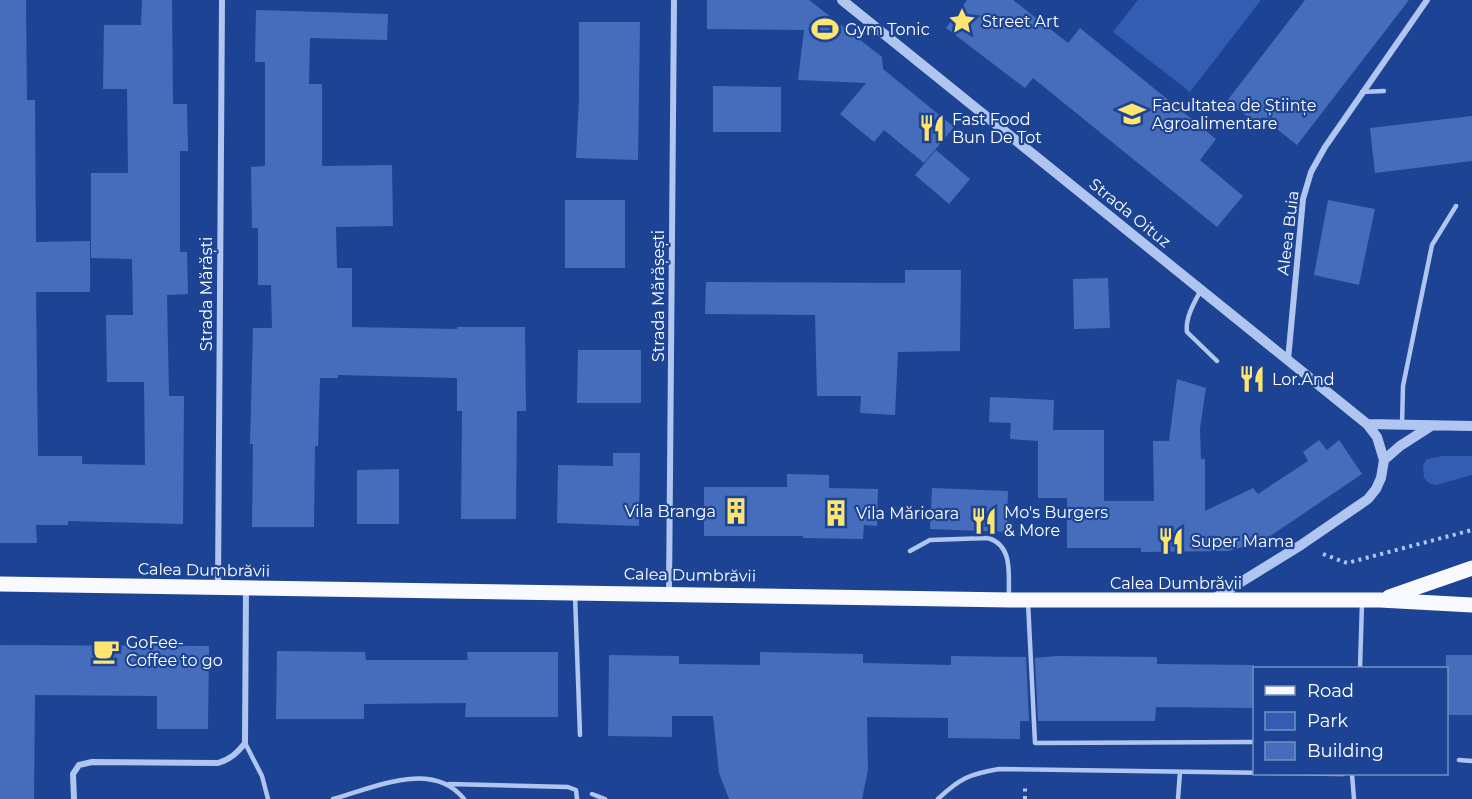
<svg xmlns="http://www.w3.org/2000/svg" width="1472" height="799" viewBox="0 0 1472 799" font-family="Montserrat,sans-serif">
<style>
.green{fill:#325db2}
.building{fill:#466dbb}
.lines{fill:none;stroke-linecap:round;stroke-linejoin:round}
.path{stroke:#b0c5ef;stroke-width:4;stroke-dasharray:3 4.5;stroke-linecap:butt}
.service{stroke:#b0c5ef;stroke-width:4.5}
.minor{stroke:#b0c5ef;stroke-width:6}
.tertiary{stroke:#b0c5ef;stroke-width:10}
.primary{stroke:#f8faff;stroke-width:15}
.labels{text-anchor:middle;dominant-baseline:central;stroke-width:4.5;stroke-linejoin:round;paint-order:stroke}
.poi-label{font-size:16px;fill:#fff;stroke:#1d4494;text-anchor:start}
.street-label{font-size:16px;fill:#fff;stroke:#1d4494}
</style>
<rect width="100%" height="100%" fill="#1d4494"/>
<!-- green -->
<path class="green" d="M1138,0H1261L1190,92L1113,32Z
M1472,456V475L1436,485L1429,483L1424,478L1423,465L1427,459L1443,456Z"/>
<!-- building -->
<path class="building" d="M0,0H26L27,100H35L36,242L90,241V292H36L38,456H82V464L145,465L144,382H107L106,315H133L132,259L91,258V173H128L127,89H103L104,25H141L142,0H172L173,104H187L188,151H180V252H187L188,294L167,295L169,396H184L183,524L68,521V525H36L37,543H0Z
M707,0H809L882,57L883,69L954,127L924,163L884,130L874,142L840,114L866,83L798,80L804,30L707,29Z
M967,0H1013L1068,43L1080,28L1216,139L1200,160L1243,196L1217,227L1033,78L1025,88L946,28Z
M1305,0H1409L1297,145L1262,117L1257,124L1227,101Z
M256,10L388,14L387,40L310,38L309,84H322V166L392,165L393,226L336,227L337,268H352V327L457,329V327H525L526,411H517L516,519H461L462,411H457V378L338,375V378H320L318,446H315L314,527H252L253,444H250L253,328H272L271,285H258V228H252L251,167L265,166V62H255Z
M579,22H640L638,160L576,158L579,99Z
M713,86L781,87V132H713Z
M1472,116V161L1375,173L1370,128Z
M936,150L970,179L949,204L915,175Z
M565,200H625V268H565Z
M1328,200L1375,209L1359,285L1314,275Z
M905,270H961L960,351L898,352L895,415L860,413L861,396H817L815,315L705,314L706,282L905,283Z
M1108,278L1110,328L1074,329L1073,279Z
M578,350H641V403H577Z
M1177,379L1206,388L1200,428L1201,459H1205V511L1253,488L1258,494L1308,461L1303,452L1319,440L1327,450L1339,440L1362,474L1263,541L1228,551L1141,552V548H1067V498H1038V441L1010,439L1011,423L989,422L990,397L1054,400L1053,430H1104V501H1154L1153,441H1169Z
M613,453H640L639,526L557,523L558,465L613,466Z
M399,469V524H357V470Z
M787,474L829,475V488L878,489L877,526L864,525L863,539L803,538V536H704V487H787Z
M932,488L1008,491L1007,532L930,529Z
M0,645L209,646L208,729H157V696L35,695L34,799H0Z
M277,651L365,652L366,660H468L467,652H558V717H465L466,703L364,704V719H276Z
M760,652L863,654V663L951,665V656L1026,657L1029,721H1020V739L948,738V718L867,717L868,770L862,799H729L719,773L713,716H672V737L608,736L609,655L679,656V664L760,665Z
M1446,655H1472V715H1446Z
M1057,656L1157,657V664L1254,665V708L1156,707L1155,721H1038L1035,658Z"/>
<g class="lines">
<!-- path -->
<path class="path" d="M1323,554L1347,563L1472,530
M1025,799V784"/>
<!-- service -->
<path class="service" d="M1362,92L1384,91
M1201,290C1194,303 1185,318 1187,332L1217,361
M1402,425L1403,386L1432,245L1456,206
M910,551L930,540L988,538C1014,546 1008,575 1009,597
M575,595L580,735
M1028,602L1035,743L1254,742
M1360,668L1362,603
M245,743L262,776L268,799
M1459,760L1472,761
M1352,774L1354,799
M449,784L568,787L576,790L577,799
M592,794L605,799
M333,799C374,788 432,759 464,799
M938,799C960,778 970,774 999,769L1343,774
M1178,799L1180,772"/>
<!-- minor -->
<path class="minor" d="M1288,360L1303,199L1311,172L1325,147L1427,0
M218,587L222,0
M669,593L674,0
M74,799L73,774L79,765L92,762L218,763C231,759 237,753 245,743L246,589"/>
<!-- tertiary -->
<path class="tertiary" d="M842,0L1367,424L1377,437L1384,460
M1367,424L1472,426
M1212,600L1301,545L1368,499L1376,489L1381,478L1384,460L1400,446L1431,426"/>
<!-- primary -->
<path class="primary" d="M0,584L1010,600H1380L1472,605
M1389,597L1472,568"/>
</g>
<!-- icons -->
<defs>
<symbol id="sight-bare" viewBox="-9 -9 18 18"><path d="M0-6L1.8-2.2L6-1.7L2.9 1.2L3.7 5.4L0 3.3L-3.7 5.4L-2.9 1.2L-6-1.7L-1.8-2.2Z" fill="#fde56f" stroke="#1d4494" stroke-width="2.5" paint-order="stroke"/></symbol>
<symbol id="stadium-bare" viewBox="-9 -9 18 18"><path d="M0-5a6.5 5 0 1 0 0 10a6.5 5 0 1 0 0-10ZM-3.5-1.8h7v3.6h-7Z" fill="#fde56f" stroke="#1d4494" stroke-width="2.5" paint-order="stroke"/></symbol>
<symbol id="university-bare" viewBox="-9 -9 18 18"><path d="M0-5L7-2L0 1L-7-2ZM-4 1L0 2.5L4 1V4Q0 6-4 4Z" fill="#fde56f" stroke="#1d4494" stroke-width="2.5" paint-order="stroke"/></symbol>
<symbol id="restaurant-bare" viewBox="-9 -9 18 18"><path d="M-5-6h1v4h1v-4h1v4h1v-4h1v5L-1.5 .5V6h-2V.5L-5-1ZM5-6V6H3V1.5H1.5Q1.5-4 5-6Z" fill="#fde56f" stroke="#1d4494" stroke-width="2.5" paint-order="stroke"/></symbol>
<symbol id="building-bare" viewBox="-9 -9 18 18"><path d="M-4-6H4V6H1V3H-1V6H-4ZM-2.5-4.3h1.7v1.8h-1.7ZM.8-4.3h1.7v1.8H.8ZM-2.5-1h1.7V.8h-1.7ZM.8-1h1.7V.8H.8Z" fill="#fde56f" stroke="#1d4494" stroke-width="2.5" paint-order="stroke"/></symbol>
<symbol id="cafe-bare" viewBox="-9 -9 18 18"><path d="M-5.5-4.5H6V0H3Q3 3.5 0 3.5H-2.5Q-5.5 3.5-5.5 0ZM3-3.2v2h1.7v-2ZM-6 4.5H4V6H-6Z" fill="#fde56f" stroke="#1d4494" stroke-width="2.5" paint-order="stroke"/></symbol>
</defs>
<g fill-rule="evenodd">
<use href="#sight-bare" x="943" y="2" width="38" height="38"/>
<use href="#stadium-bare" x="806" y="10" width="38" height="38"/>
<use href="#university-bare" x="1113" y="95" width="38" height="38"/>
<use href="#restaurant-bare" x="913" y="109" width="38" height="38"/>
<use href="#restaurant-bare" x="1233" y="360" width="38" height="38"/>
<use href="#building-bare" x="717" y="492" width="38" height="38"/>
<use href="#building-bare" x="817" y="494" width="38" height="38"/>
<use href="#restaurant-bare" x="965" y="502" width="38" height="38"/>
<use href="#restaurant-bare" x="1152" y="522" width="38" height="38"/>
<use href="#cafe-bare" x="87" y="632" width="38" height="38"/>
</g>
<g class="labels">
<!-- poi labels -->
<g class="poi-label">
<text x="982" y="21">Street Art</text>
<text x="845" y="29">Gym Tonic</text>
<text x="1152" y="105">Facultatea de Științe<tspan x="1152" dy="18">Agroalimentare</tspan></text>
<text x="952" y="119">Fast Food<tspan x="952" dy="18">Bun De Tot</tspan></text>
<text x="1272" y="379">Lor.And</text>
<text x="716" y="511" text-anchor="end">Vila Branga</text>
<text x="1004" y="512">Mo's Burgers<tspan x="1004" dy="18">&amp; More</tspan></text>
<text x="856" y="513">Vila Mărioara</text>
<text x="1191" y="541">Super Mama</text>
<text x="126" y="642">GoFee-<tspan x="126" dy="18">Coffee to go</tspan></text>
</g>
<!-- street labels -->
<g class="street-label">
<text transform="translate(1130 213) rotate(39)">Strada Oituz</text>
<text transform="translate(1288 233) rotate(-83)">Aleea Buia</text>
<text transform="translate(206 294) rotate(-90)">Strada Mărăști</text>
<text transform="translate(658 296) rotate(-90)">Strada Mărășești</text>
<text transform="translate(204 570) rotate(1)">Calea Dumbrăvii</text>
<text transform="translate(690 575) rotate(1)">Calea Dumbrăvii</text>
<text x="1176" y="583">Calea Dumbrăvii</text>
</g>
</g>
<!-- legend -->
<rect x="1253" y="667" width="195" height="108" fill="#1d4494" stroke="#778fbf" stroke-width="1.5"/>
<rect x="1265" y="686" width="30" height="9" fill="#f8faff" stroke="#778fbf" stroke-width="1.5"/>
<text x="1307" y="697" font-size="18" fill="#ffffff">Road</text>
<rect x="1265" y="712" width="30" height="18" fill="#325db2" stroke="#778fbf" stroke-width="1.5"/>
<text x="1307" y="727" font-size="18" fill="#ffffff">Park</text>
<rect x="1265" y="742" width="30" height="18" fill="#466dbb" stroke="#778fbf" stroke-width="1.5"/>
<text x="1307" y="757" font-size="18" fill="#ffffff">Building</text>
</svg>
